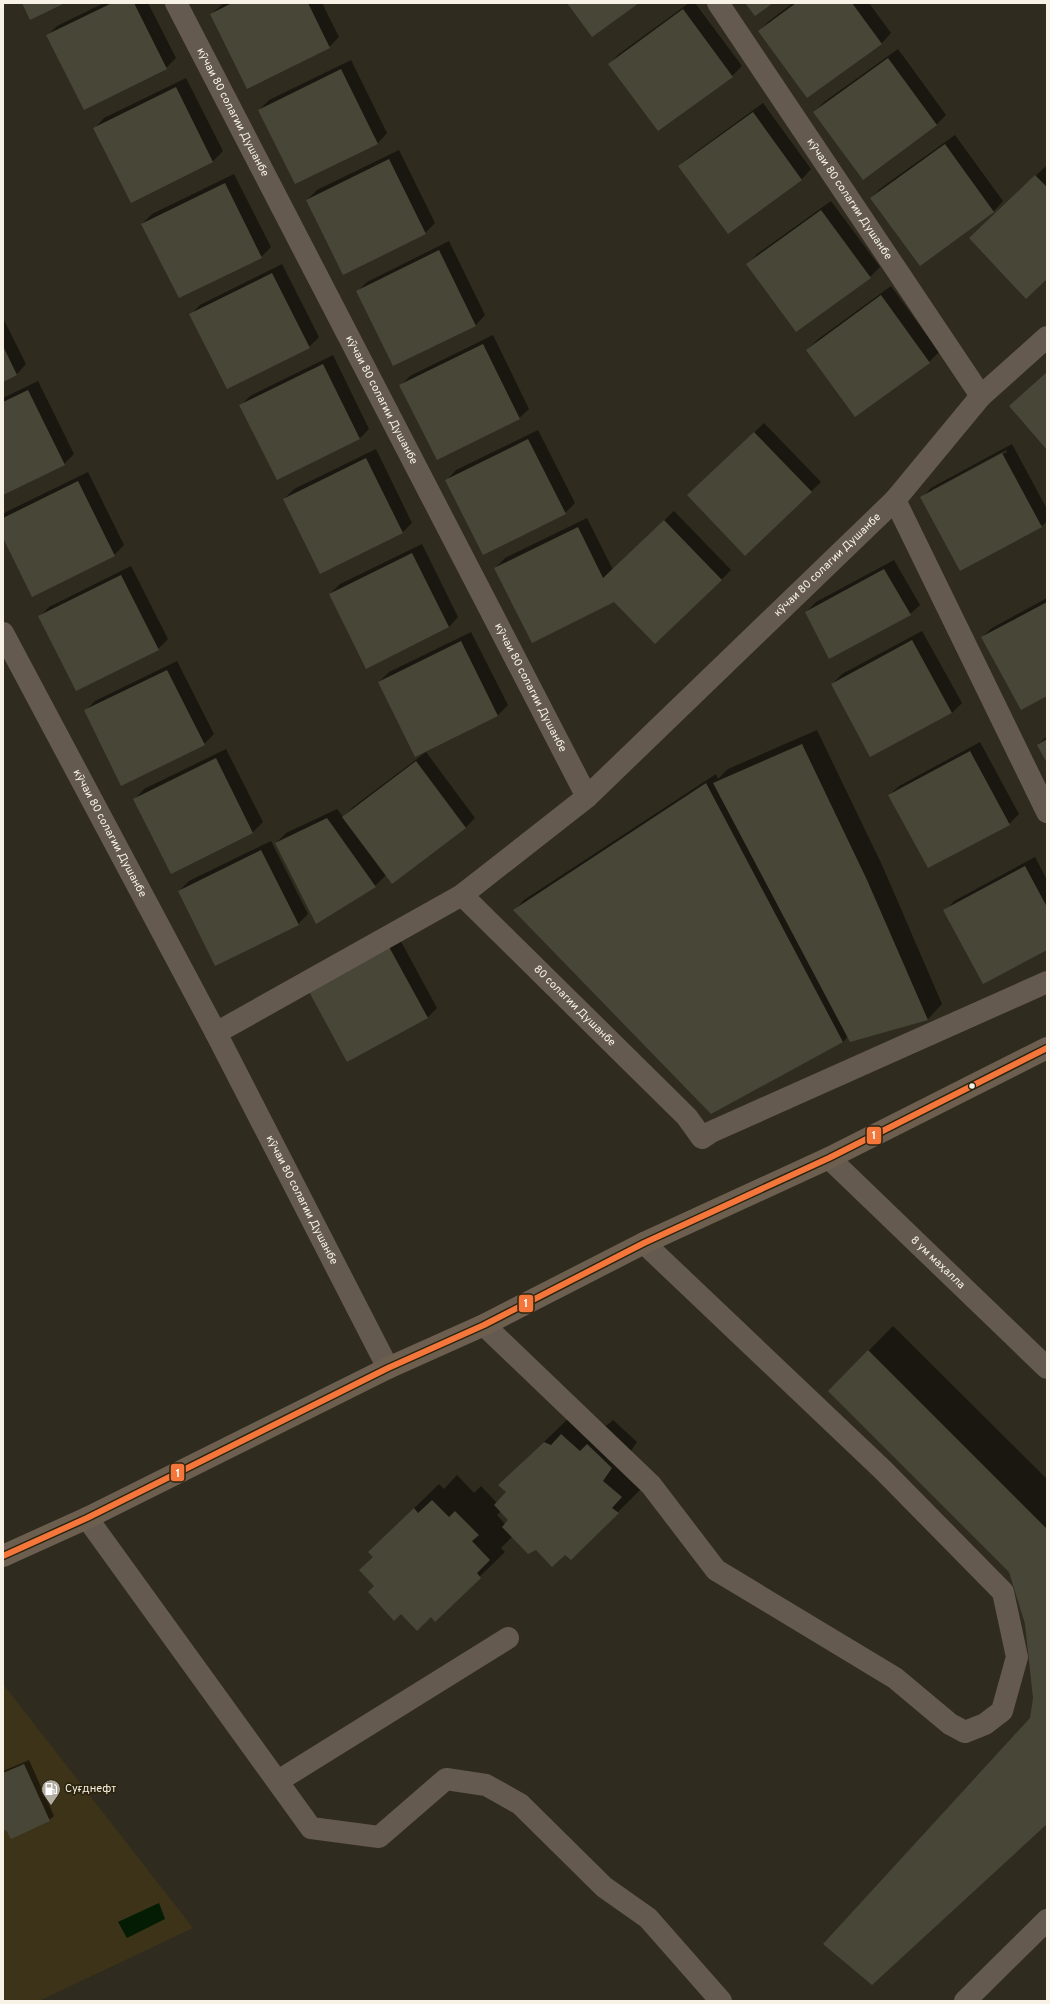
<svg xmlns="http://www.w3.org/2000/svg" width="1050" height="2004" viewBox="0 0 1050 2004" font-family="Overpass,sans-serif">
<style>
.built{fill:#3c3318}
.water{fill:#041c03}
.shadow{fill:#0007;fill-rule:evenodd}
.building{fill:#484737}
.lines{fill:none;stroke-linecap:round;stroke-linejoin:round}
.minor{stroke:#655a4f;stroke-width:22}
.major{stroke:#6d5f4f;stroke-width:22}
.bus-1-casing{stroke:#2c240f;stroke-width:9}
.bus-1{stroke:#f5763a;stroke-width:6}
.bus-dot{fill:#f7f2e5;stroke:#2c240f;stroke-width:1.5}
.labels{text-anchor:middle;dominant-baseline:central;stroke-width:3.5;stroke-linejoin:round;paint-order:stroke}
.street-label{font-size:11px;fill:#f7f2e5;stroke:#2c240f}
.poi-label{font-size:11px;fill:#f7f2e5;stroke:#2c240f;text-anchor:start}
.line-badge{stroke:#2c240f;stroke-width:1.5}
.badge-label{font-size:11px;text-anchor:middle;font-weight:bold;fill:#fff}
</style>
<rect width="100%" height="100%" fill="#302b1f"/>
<!-- built -->
<path class="built" d="M3,1684L193,1928L39,2001H3Z"/>
<!-- water -->
<path class="water" d="M159,1903L165,1919L127,1938L118,1922Z"/>
<!-- shadow -->
<path class="shadow" d="M104,3H148L176,58L166,68L47,36L57,26Z
M224,3H322L339,37L329,47L211,14Z
M689,3H695L742,66L732,76L609,64L619,54Z
M793,3H869L891,33L882,43L807,97L759,31L769,21Z
M898,49L946,115L936,125L814,112L824,102Z
M351,60L387,133L378,143L259,110L269,100Z
M186,78L223,151L213,161L131,201L95,128L104,118Z
M763,103L811,169L802,179L728,233L679,166L689,157Z
M955,135L1003,201L994,211L920,264L871,198L881,188Z
M399,150L435,223L425,233L307,200L317,190Z
M1046,166L1047,167V278L980,229Z
M234,174L271,247L261,257L142,224L152,214Z
M831,201L880,267L870,277L748,264L757,254Z
M449,241L485,315L476,325L393,365L357,292L367,282Z
M282,264L319,337L309,347L191,314L200,305Z
M891,286L939,352L929,362L855,416L807,350L817,340Z
M3,318L26,364L17,374L3,380Z
M493,335L529,409L519,418L401,385L410,376Z
M333,355L369,429L359,439L241,405L250,396Z
M38,381L74,454L64,464L3,494V398Z
M764,423L821,482L745,555L698,486Z
M538,430L575,503L565,513L447,480L456,470Z
M1012,444L1047,509V521L1042,526L922,498L931,488ZM1006,450L1007,452L932,492V490Z
M376,449L412,523L403,532L321,572L284,499L294,489Z
M88,472L124,545L114,555L3,536V515L6,512Z
M674,511L731,570L721,580L614,601L495,568L505,558L587,518L613,570Z
M422,544L458,617L449,627L330,594L340,584Z
M894,560L920,605L910,614L806,612L816,602Z
M131,566L168,639L158,649L40,616L49,607Z
M1047,598V695L982,637L992,628Z
M922,631L962,703L952,713L871,756L832,684L842,674Z
M471,632L508,705L498,715L416,755L379,682L389,672Z
M177,661L214,734L204,744L85,711L95,701Z
M817,730L882,865L942,1004L928,1019L850,1041L848,1036L843,1042L515,910L524,900L716,774L718,779L728,769Z
M1047,736V761L1038,745Z
M980,742L1019,814L1009,824L889,795L899,786Z
M226,749L263,822L253,832L171,872L135,799L144,789Z
M426,752L475,818L465,828L386,875L375,886L316,923L276,843L286,833L337,809L343,817L353,807Z
M271,841L308,914L298,924L179,891L189,881Z
M1035,857L1047,880V949L945,911L954,901Z
M398,936L437,1008L428,1017L308,988Z
M893,1326L1047,1479V1822L1031,1718L1034,1698L1026,1623L1010,1571L829,1391Z
M587,1410L606,1426L613,1420L637,1442L628,1455L643,1487L571,1559L565,1554L537,1548L512,1537L501,1548L505,1552L435,1620L431,1616L375,1586L374,1556L395,1527L439,1484L444,1489L457,1475L474,1493L481,1486L497,1503L507,1492L525,1460L570,1417ZM501,1511L509,1520L505,1524L497,1515Z
M29,1760L54,1816L49,1820L3,1830V1771Z"/>
<!-- building -->
<path class="building" d="M22,3H65L30,20Z
M112,3H134L167,69L84,110L46,35Z
M232,3H308L330,48L247,89L210,14Z
M567,3H639L592,37Z
M745,3H773L755,16Z
M796,3H852L882,44L807,98L758,31Z
M683,9L733,77L658,131L608,64Z
M888,58L937,125L863,180L813,112Z
M341,69L378,144L295,184L258,110Z
M176,87L213,162L131,203L93,128Z
M753,112L802,180L728,234L678,166Z
M945,144L994,212L920,266L870,198Z
M389,159L426,234L343,275L306,200Z
M1035,175L1047,187V279L1026,299L969,238Z
M225,183L262,258L179,298L141,224Z
M821,210L871,278L796,332L746,264Z
M439,250L476,326L393,366L356,291Z
M272,273L310,348L227,389L189,314Z
M881,295L930,363L855,417L806,350Z
M483,344L520,419L437,460L399,385Z
M3,346L17,375L3,382Z
M323,364L360,439L277,480L239,405Z
M1047,372V450L1009,406Z
M28,390L65,465L3,495V402Z
M754,432L812,492L745,556L687,495Z
M528,439L566,514L483,555L445,480Z
M1002,453L1042,527L960,571L920,497Z
M366,458L403,533L320,574L283,499Z
M78,481L115,556L32,597L3,538V518Z
M664,520L722,580L655,644L614,602L532,643L494,568L578,527L603,578Z
M412,553L449,627L366,669L329,594Z
M884,569L911,615L829,659L805,612Z
M121,575L159,650L76,691L38,616Z
M1047,602V696L1021,710L981,637Z
M912,640L952,713L870,757L831,684Z
M461,641L498,716L415,757L378,682Z
M167,670L205,745L121,786L84,710Z
M1047,739V763L1037,745Z
M802,744L867,880L928,1020L850,1042L713,783Z
M970,751L1010,825L928,868L888,795Z
M216,758L253,833L171,874L133,799Z
M416,761L466,828L392,884L342,817Z
M706,783L843,1042L711,1114L513,910Z
M327,818L376,887L316,924L275,843Z
M261,850L299,925L215,966L178,891Z
M1025,866L1047,907V950L983,984L943,910Z
M388,945L428,1018L347,1062L307,988Z
M868,1350L1047,1529V1824L872,1985L823,1944L1030,1718L1033,1698L1025,1624L1009,1572L828,1391Z
M561,1434L580,1451L587,1444L612,1468L603,1481L622,1497L612,1508L619,1513L571,1560L565,1555L552,1567L536,1550L528,1554L502,1527L508,1520L494,1505L506,1492L498,1485L544,1442L551,1445Z
M432,1500L449,1517L455,1511L479,1535L472,1541L490,1560L477,1573L481,1578L435,1622L431,1617L417,1631L401,1614L394,1621L368,1592L374,1586L359,1570L373,1557L368,1552L414,1508L418,1513Z
M24,1764L50,1821L11,1839L6,1830L3,1831V1773Z"/>
<g class="lines">
<!-- minor -->
<g class="minor">
<path id="s1" d="M176,3L587,797"/>
<path id="s2" d="M718,3L981,396"/>
<path d="M895,500L1047,812"/>
<path id="s3" d="M3,633L216,1033L388,1368"/>
<path id="s4" d="M462,895L687,1117L702,1138L711,1132L1047,982"/>
<path id="s5" d="M216,1033L462,895L587,797L895,500L981,396L1047,337"/>
<path id="s6" d="M829,1158L1047,1368"/>
<path d="M484,1325L651,1485L716,1570L895,1678L950,1724L965,1732L985,1724L1002,1711L1017,1657L1003,1592L883,1470L644,1243"/>
<path d="M87,1518L311,1828L379,1837L446,1779L486,1785L520,1804L604,1887L648,1918L721,2001"/>
<path d="M278,1781L508,1638"/>
<path d="M965,2001L1047,1920"/>
</g>
<!-- major -->
<path class="major" d="M3,1556L87,1518L388,1368L484,1325L644,1243L829,1158L1047,1048"/>
<defs>
<path id="bus-1" d="M3,1556L87,1518L388,1368L484,1325L644,1243L829,1158L1047,1048"/>
</defs>
<!-- bus-1 casing -->
<use href="#bus-1" class="bus-1-casing"/>
<!-- bus-1 -->
<use href="#bus-1" class="bus-1"/>
</g>
<!-- icons -->
<defs>
<symbol id="fuel-pin" viewBox="-11 -11 22 30"><path d="M0 17L-7.5 6A9.5 9.5 0 1 1 7.5 6Z" fill="#b1aca0" stroke="#2c240f"/><path d="M-5.5-6h7V0h2V4h1.3V-2.5L3-4.5l.8-.8L6-3V5H2.5V1h-1V6h-7ZM-4.2-4.7v3.2H.2V-4.7Z" fill="#fff"/></symbol>
</defs>
<g fill-rule="evenodd">
<use href="#fuel-pin" x="40" y="1778" width="22" height="30"/>
</g>
<!-- markers -->
<circle class="bus-dot" cx="972" cy="1086" r="3.5"/>
<g class="labels">
<!-- street labels -->
<g class="street-label">
<text stroke="none"><textPath href="#s1" startOffset="123">кӯчаи 80 солагии Душанбе</textPath></text>
<text stroke="none"><textPath href="#s2" startOffset="236">кӯчаи 80 солагии Душанбе</textPath></text>
<text stroke="none"><textPath href="#s1" startOffset="447">кӯчаи 80 солагии Душанбе</textPath></text>
<text stroke="none"><textPath href="#s5" startOffset="775">кӯчаи 80 солагии Душанбе</textPath></text>
<text stroke="none"><textPath href="#s1" startOffset="771">кӯчаи 80 солагии Душанбе</textPath></text>
<text stroke="none"><textPath href="#s3" startOffset="227">кӯчаи 80 солагии Душанбе</textPath></text>
<text stroke="none"><textPath href="#s4" startOffset="158">80 солагии Душанбе</textPath></text>
<text stroke="none"><textPath href="#s3" startOffset="641">кӯчаи 80 солагии Душанбе</textPath></text>
<text stroke="none"><textPath href="#s6" startOffset="151">8 ум маҳалла</textPath></text>
</g>
<!-- poi labels -->
<g class="poi-label">
<text x="65" y="1789">Суғднефт</text>
</g>
</g>
<g class="line-badge">
<rect x="866" y="1126" width="16" height="19" rx="4" fill="#f5763a"/>
<rect x="518" y="1294" width="16" height="19" rx="4" fill="#f5763a"/>
<rect x="170" y="1463" width="15" height="19" rx="4" fill="#f5763a"/>
</g>
<g class="badge-label">
<text x="874" y="1139">1</text>
<text x="526" y="1307">1</text>
<text x="178" y="1477">1</text>
</g>
<!-- border -->
<rect width="1050" height="2004" fill="none" stroke="#f7f2e5" stroke-width="8"/>
</svg>
